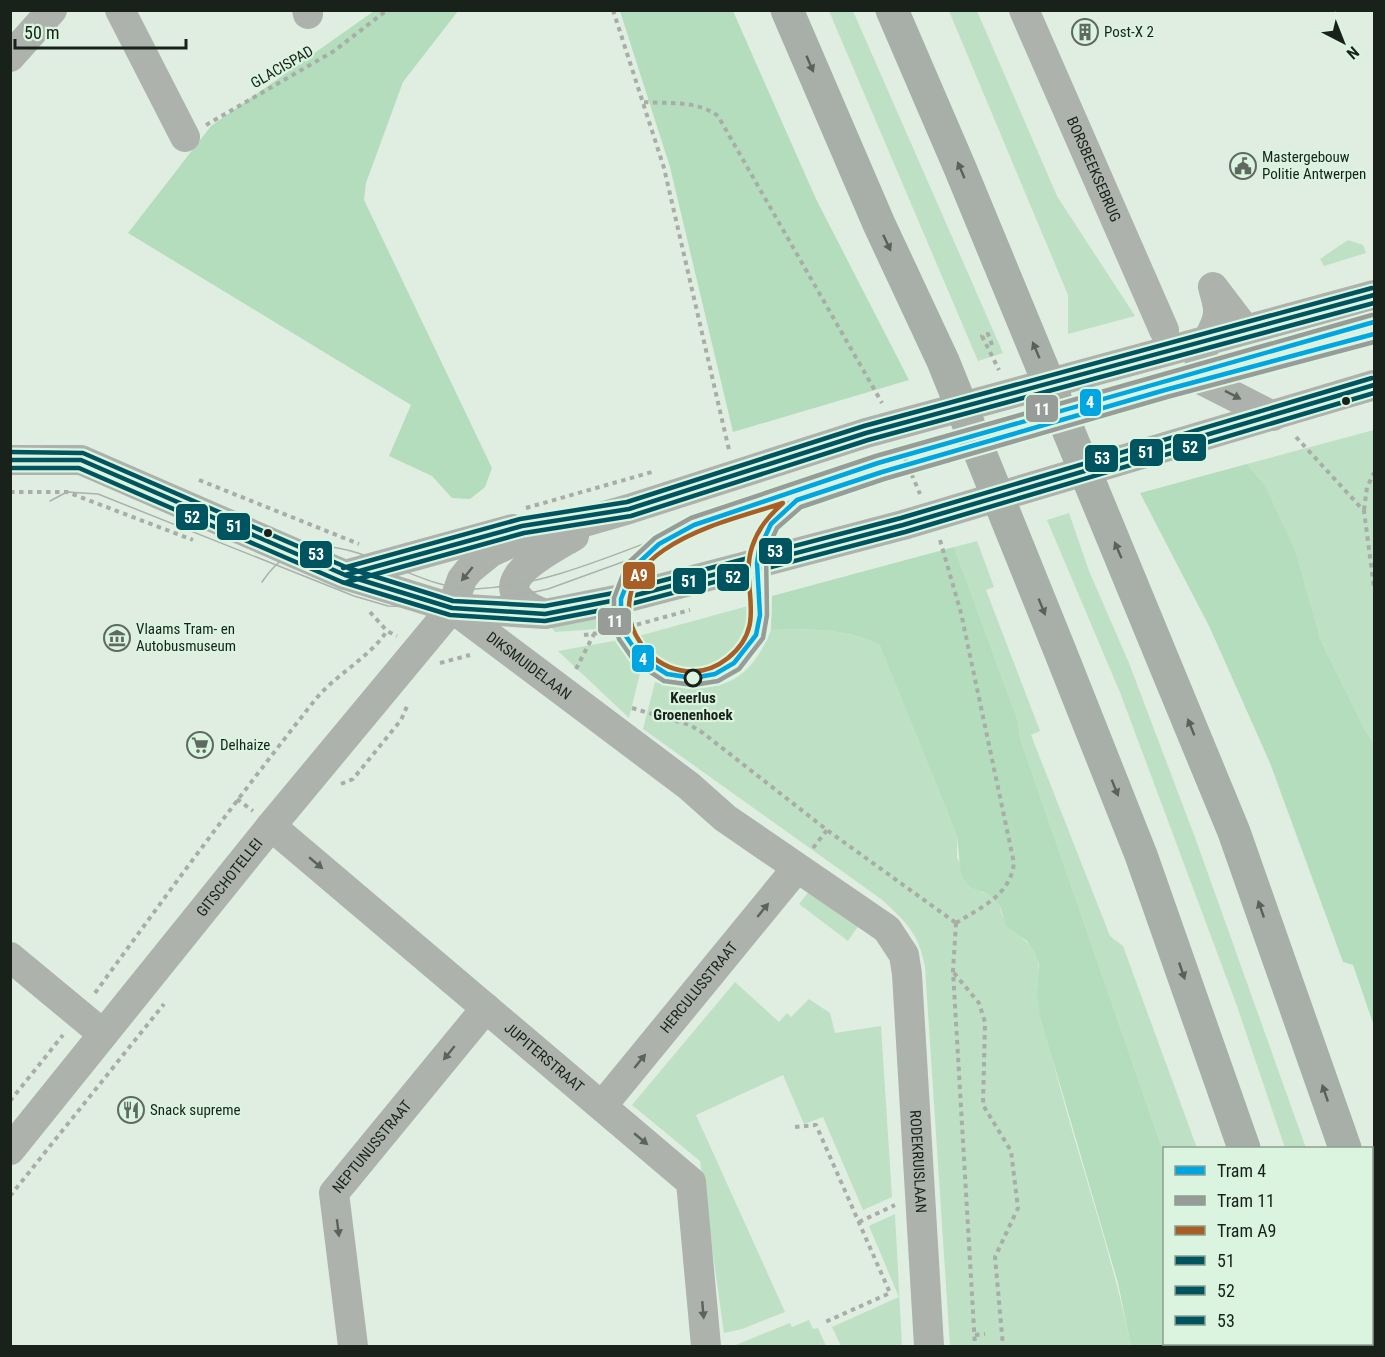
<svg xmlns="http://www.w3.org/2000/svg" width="1385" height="1357" viewBox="0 0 1385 1357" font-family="'Roboto Condensed',sans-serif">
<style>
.green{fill:#bee0c5}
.forest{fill:#b3ddbc}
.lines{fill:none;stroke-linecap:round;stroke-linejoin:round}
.path{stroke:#a8ada8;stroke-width:4;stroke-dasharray:4.5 4.5;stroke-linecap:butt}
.minor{stroke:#adb2ad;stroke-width:30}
.highway{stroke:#a7afa8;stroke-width:33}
.tram{stroke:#a9b2ab;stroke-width:1.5}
.bus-1-casing{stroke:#daf4df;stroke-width:9}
.bus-2-casing{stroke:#daf4df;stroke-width:9}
.bus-3-casing{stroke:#daf4df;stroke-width:9}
.bus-1{stroke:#005460;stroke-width:4.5}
.bus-2{stroke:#005460;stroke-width:4.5}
.bus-3{stroke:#005460;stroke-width:4.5}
.tram-1-casing{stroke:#daf4df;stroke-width:9}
.tram-2-casing{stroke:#daf4df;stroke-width:9}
.tram-3-casing{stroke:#daf4df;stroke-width:9}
.tram-1{stroke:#00a6e2;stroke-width:4.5}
.tram-2{stroke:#979c98;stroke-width:4.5}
.tram-3{stroke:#a85e24;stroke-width:4.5}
.oneway{fill:#58615a}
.oneway2{fill:#5b635c}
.bus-dot{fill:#18221a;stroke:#daf4df;stroke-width:2}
.stop-dot{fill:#daf4df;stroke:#18221a;stroke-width:3}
.labels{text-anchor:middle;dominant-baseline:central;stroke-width:4.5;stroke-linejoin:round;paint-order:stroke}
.poi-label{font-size:15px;fill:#18221a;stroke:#daf4df;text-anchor:start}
.street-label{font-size:15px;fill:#18221a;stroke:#daf4df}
.stop-label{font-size:15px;font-weight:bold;fill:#18221a;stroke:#daf4df}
.line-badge{stroke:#daf4df;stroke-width:2}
.badge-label{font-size:16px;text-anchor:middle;font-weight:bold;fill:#fff}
</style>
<rect width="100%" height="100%" fill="#e0eee2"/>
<!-- green -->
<path class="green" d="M829,11H853L1003,353L978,361Z
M949,11H977L1057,196L1135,316L1068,334V295Z
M1348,240L1363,245L1366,253L1324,266L1320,259Z
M1374,430V743L1367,734L1320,639L1264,484L1247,464Z
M1069,513L1089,571L1129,663L1196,840L1306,1148H1285L1237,1006L1121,695L1047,520Z
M977,541L994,587L986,590L1040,731L1031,735L1110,936L1123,946L1197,1148H1164V1154L1020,738L1018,721L954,547Z
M755,604C762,661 698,686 654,657C646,651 639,646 635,637Z
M610,615L613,628L555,632L551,627Z
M771,630C805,629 850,628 880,646L957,836V858L981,892L988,894L1000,906C1002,933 1034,936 1038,963C1040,974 1036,985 1038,995C1061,1114 1107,1228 1131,1346H950L925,967C919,933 905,921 881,899L643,729L655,682C712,695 747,689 771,630Z
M619,640L640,673L629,718L558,651Z
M810,890L859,925L848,941L799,904Z
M735,982L779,1022L787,1013L791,1017L809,999L830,1013L835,1033L881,1026L892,1197L863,1210L823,1117L804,1124L783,1075L696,1115L785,1312L742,1329L724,1333L700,1161L632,1105Z
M895,1214L902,1346H841L832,1327L899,1297L869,1226Z
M809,1320L813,1329L818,1328L826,1346H733L790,1323L792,1327Z"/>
<!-- forest -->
<path class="forest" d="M374,11H458L403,82L366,183L364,200L492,468L485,487L470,499L452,498L432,476L389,456L411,405L128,233L211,126Z
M620,11H733L816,199L909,380L733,432L670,167Z
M1247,464L1264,484L1295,551L1320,639L1367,734L1374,743V1026L1353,965L1343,962L1270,763L1210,628L1140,493Z
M954,547L1018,721L1020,738L1164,1154V1344H1228L1229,1346H1131L1118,1283L1040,1016L1037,992L1039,965L1035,953L1027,941L1006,926L1000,906L988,894L970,887L961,875L957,836L880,646C851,628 805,629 771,630L772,596Z"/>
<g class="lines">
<!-- path -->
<path class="path" d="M613,10L664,168L729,450
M644,102C669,104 697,100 718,116L882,403
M206,125L334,51L387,10
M992,345L988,334L982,336L999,370
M1296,437L1364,511L1374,587
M901,449L920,494
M199,480L359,544
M10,492H67L193,540
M526,508L652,472
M1364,510L1367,487L1374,473
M940,540L961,613L1014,863C1010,896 981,907 956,923
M370,612L387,631L397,636
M614,631L641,669
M584,635L614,631L690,610
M440,663L470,655
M576,669L594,634
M632,708L690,725L703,733L827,830L956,923
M341,784L353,779L401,720L408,704
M237,799L253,811
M813,848L827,830
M956,923L953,971L975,1346
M954,973L979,1003L985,1022L983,1105L1011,1151L1018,1208L995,1257L1003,1346
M95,993C167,894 239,796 315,700C336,674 368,659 387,631
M10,1101L63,1035
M795,1127L816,1125L890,1293L823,1323
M10,1196L164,1004
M859,1222L895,1205
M975,1335L985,1334"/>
<!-- minor -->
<g class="minor">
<path d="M120,10L185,137"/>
<path d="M307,10L308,14"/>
<path id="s1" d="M1024,10L1164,330"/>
<path d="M10,57L52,10"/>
<path d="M1245,329L1213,287C1215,295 1218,303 1218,311C1219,331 1191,354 1202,380L1273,416"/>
<path id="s2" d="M10,460H81L345,575L452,608L689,786L725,818L887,929L904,955L907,974L929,1346"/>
<path d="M345,575L513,529"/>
<path d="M452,608L545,614L621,599L903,525L1374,385"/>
<path d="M545,614C475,587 542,555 574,536"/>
<path id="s3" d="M271,826L691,1182L706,1346"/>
<path d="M10,957L103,1034"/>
<path id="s4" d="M602,1106L796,869"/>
<path id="s5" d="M10,1150L271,826L452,608L462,579L470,569L491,552L511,543L629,509L866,433L1374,295"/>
<path d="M1372,1304L1374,1302"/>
<path id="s6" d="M353,1346L334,1193L486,1008"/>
<path d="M1354,1346L1359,1344"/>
</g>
<!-- highway -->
<path class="highway" d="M787,10L879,224L943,361L1060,651L1141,855L1244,1148
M892,10L960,168L1234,832L1345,1148
M1372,1226L1374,1235
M1308,1344V1346"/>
<!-- tram -->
<path class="tram" d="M50,501L67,492L98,494L354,596L388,606L414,607L530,593L548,589L810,494
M262,582C319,497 401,591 475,589C550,586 623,550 694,525"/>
<defs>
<path id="bus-1" d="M10,460H81L345,575L452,608L545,614L621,599L903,525L1374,385
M345,575L522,526L629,509L866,433L1374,295"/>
<path id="bus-2" d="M10,468H79L342,582L450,615L545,621L623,606L905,532L1374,393
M347,582L524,533L631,516L868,440L1374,303"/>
<path id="bus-3" d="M10,452L83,453L348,568L453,601L545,606L619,592L901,518L1372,378
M343,568L520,519L627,502L864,426L1372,288"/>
</defs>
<!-- bus-1 casing -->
<use href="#bus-1" class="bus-1-casing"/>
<!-- bus-2 casing -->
<use href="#bus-2" class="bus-2-casing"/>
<!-- bus-3 casing -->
<use href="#bus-3" class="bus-3-casing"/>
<!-- bus-1 -->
<use href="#bus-1" class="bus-1"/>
<!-- bus-2 -->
<use href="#bus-2" class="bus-2"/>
<!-- bus-3 -->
<use href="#bus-3" class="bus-3"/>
<defs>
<path id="tram-1" d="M1374,322L878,463L694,525L659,544L633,568L621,599V618L626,636L640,657L667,674L693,678L715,674L734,663L756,635L760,615L757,563L759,550L771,524L797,500L882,472L1165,390L1374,334"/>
<path id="tram-2" d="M1372,315L876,456L691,518L655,538L627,564L614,598V619L619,639L635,662L664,681L693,685L718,681L739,669L763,638L767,615L766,552L777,528L801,507L884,479L1167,397L1374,342"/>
<path id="tram-3" d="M783,503C769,516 758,528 752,547C739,587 770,624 728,658C666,708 580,607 664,550C699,526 743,516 783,503Z"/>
</defs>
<!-- tram-1 casing -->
<use href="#tram-1" class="tram-1-casing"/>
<!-- tram-2 casing -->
<use href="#tram-2" class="tram-2-casing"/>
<!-- tram-3 casing -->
<use href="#tram-3" class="tram-3-casing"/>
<!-- tram-1 -->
<use href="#tram-1" class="tram-1"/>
<!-- tram-2 -->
<use href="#tram-2" class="tram-2"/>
<!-- tram-3 -->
<use href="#tram-3" class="tram-3"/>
</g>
<!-- one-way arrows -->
<defs><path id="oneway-solid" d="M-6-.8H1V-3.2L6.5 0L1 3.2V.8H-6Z" transform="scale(1.5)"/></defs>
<g class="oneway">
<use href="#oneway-solid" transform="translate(810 64) rotate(67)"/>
<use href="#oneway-solid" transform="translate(961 170) rotate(-113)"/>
<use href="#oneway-solid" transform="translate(887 243) rotate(65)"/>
<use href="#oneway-solid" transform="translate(1036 350) rotate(-113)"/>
<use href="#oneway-solid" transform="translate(1118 550) rotate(-113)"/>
<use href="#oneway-solid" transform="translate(1042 607) rotate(68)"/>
<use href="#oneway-solid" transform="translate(1191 727) rotate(-112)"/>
<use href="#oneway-solid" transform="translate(1115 788) rotate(68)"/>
<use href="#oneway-solid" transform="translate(1261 909) rotate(-109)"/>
<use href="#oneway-solid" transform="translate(1182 971) rotate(71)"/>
<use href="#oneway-solid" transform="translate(1325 1093) rotate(-109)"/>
</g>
<g class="oneway2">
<use href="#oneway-solid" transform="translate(1233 395) rotate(27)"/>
<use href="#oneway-solid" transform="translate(467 574) rotate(129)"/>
<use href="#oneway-solid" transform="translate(316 863) rotate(40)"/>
<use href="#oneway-solid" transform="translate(763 910) rotate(-51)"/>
<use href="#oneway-solid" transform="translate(449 1053) rotate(129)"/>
<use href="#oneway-solid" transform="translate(640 1061) rotate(-51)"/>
<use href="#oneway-solid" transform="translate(641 1139) rotate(40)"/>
<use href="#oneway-solid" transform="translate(338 1228) rotate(83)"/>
<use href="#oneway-solid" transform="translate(703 1310) rotate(85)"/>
</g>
<!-- icons -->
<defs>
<symbol id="building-ring" viewBox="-11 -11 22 22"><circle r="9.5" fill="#daf4df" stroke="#5e6960" stroke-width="1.5"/><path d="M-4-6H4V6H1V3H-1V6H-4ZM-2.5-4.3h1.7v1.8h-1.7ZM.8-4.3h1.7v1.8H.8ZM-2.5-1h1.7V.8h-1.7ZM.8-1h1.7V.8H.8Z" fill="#5e6960"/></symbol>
<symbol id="civic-ring" viewBox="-11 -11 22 22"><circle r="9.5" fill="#daf4df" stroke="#5e6960" stroke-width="1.5"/><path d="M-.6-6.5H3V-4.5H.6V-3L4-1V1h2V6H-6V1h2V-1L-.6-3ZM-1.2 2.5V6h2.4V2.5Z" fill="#5e6960"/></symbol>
<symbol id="museum-ring" viewBox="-11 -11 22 22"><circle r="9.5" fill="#daf4df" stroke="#5e6960" stroke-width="1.5"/><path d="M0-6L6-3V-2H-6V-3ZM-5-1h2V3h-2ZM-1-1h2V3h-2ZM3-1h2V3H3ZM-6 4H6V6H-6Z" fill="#5e6960"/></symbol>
<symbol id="supermarket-ring" viewBox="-11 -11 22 22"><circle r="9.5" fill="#daf4df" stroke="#5e6960" stroke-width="1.5"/><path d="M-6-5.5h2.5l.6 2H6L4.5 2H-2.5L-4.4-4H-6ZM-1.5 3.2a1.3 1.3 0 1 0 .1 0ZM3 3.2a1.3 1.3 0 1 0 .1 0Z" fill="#5e6960"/></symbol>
<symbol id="restaurant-ring" viewBox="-11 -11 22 22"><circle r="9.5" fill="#daf4df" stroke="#5e6960" stroke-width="1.5"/><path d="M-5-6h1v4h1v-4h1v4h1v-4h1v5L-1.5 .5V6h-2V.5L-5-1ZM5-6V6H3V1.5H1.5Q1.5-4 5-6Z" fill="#5e6960"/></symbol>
</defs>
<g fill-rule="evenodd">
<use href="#building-ring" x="1070" y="17" width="30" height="30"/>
<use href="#civic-ring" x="1228" y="151" width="30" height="30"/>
<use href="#museum-ring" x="102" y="623" width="30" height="30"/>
<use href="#supermarket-ring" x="185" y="730" width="30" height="30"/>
<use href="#restaurant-ring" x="116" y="1095" width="30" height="30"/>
</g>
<!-- markers -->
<g class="bus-dot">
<circle cx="1346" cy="401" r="5"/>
<circle cx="268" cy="533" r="5"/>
</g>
<circle class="stop-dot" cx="693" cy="678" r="8"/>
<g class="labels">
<!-- poi labels -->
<g class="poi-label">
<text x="1104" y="32">Post-X 2</text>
<text x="1262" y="157">Mastergebouw<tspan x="1262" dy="17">Politie Antwerpen</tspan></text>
<text x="136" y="629">Vlaams Tram- en<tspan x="136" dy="17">Autobusmuseum</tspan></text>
<text x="220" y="745">Delhaize</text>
<text x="150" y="1110">Snack supreme</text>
</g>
<!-- street labels -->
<g class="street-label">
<text transform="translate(282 67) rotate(-30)">GLACISPAD</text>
<text stroke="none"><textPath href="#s1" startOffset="174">BORSBEEKSEBRUG</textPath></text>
<text stroke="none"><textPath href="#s2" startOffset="567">DIKSMUIDELAAN</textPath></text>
<text stroke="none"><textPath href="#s5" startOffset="350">GITSCHOTELLEI</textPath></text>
<text stroke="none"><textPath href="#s4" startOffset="153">HERCULUSSTRAAT</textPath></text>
<text stroke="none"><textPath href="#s3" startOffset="358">JUPITERSTRAAT</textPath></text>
<text stroke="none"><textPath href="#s6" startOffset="214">NEPTUNUSSTRAAT</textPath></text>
<text stroke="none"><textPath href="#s2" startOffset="1250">RODEKRUISLAAN</textPath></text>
</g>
<!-- stop labels -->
<g class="stop-label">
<text x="693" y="698">Keerlus<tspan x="693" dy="17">Groenenhoek</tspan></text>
</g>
</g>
<g class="line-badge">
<rect x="1079" y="388" width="23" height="29" rx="6" fill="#00a6e2"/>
<rect x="1025" y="394" width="34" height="29" rx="6" fill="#979c98"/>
<rect x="1172" y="433" width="35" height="29" rx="6" fill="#005460"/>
<rect x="1129" y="438" width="35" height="29" rx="6" fill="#005460"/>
<rect x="1084" y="444" width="35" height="29" rx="6" fill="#005460"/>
<rect x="175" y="503" width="34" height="28" rx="6" fill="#005460"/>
<rect x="216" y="512" width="35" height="29" rx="6" fill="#005460"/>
<rect x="758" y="537" width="35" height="28" rx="6" fill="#005460"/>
<rect x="299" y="540" width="34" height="29" rx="6" fill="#005460"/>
<rect x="622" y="561" width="34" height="29" rx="6" fill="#a85e24"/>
<rect x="716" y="563" width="34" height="29" rx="6" fill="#005460"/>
<rect x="672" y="567" width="35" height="28" rx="6" fill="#005460"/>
<rect x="597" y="607" width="35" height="29" rx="6" fill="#979c98"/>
<rect x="631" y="644" width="24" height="29" rx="6" fill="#00a6e2"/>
</g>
<g class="badge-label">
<text x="1090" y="408">4</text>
<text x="1042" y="415">11</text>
<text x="1190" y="453">52</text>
<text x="1146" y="458">51</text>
<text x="1102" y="464">53</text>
<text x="192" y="523">52</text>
<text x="234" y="532">51</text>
<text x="775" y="557">53</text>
<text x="316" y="560">53</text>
<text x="639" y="581">A9</text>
<text x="733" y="583">52</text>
<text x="689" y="587">51</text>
<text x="615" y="627">11</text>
<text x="643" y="665">4</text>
</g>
<!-- border -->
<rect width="1385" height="1357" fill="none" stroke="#18221a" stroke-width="24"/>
<!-- legend -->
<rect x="1163" y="1147" width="210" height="198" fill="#daf4df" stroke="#8ca090" stroke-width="1.5"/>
<rect x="1175" y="1166" width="30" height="9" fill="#00a6e2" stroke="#8ca090" stroke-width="1.5"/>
<text x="1217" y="1177" font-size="18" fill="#18221a">Tram 4</text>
<rect x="1175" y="1196" width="30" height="9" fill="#979c98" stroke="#8ca090" stroke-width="1.5"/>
<text x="1217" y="1207" font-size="18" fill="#18221a">Tram 11</text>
<rect x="1175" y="1226" width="30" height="9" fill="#a85e24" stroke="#8ca090" stroke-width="1.5"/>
<text x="1217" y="1237" font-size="18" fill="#18221a">Tram A9</text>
<rect x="1175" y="1256" width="30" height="9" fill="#005460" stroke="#8ca090" stroke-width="1.5"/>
<text x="1217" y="1267" font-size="18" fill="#18221a">51</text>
<rect x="1175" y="1286" width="30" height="9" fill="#005460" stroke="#8ca090" stroke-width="1.5"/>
<text x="1217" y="1297" font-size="18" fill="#18221a">52</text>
<rect x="1175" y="1316" width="30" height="9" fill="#005460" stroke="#8ca090" stroke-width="1.5"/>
<text x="1217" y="1327" font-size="18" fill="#18221a">53</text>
<!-- north arrow -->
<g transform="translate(1343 42) rotate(138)" stroke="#daf4df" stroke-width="4.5" paint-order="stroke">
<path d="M0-4.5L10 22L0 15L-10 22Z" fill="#18221a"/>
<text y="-9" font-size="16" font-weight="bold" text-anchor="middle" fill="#18221a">N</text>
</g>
<!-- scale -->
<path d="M15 39v9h171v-9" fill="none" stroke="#18221a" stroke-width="3"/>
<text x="24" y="39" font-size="18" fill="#18221a" stroke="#daf4df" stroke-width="4.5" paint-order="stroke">50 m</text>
</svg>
